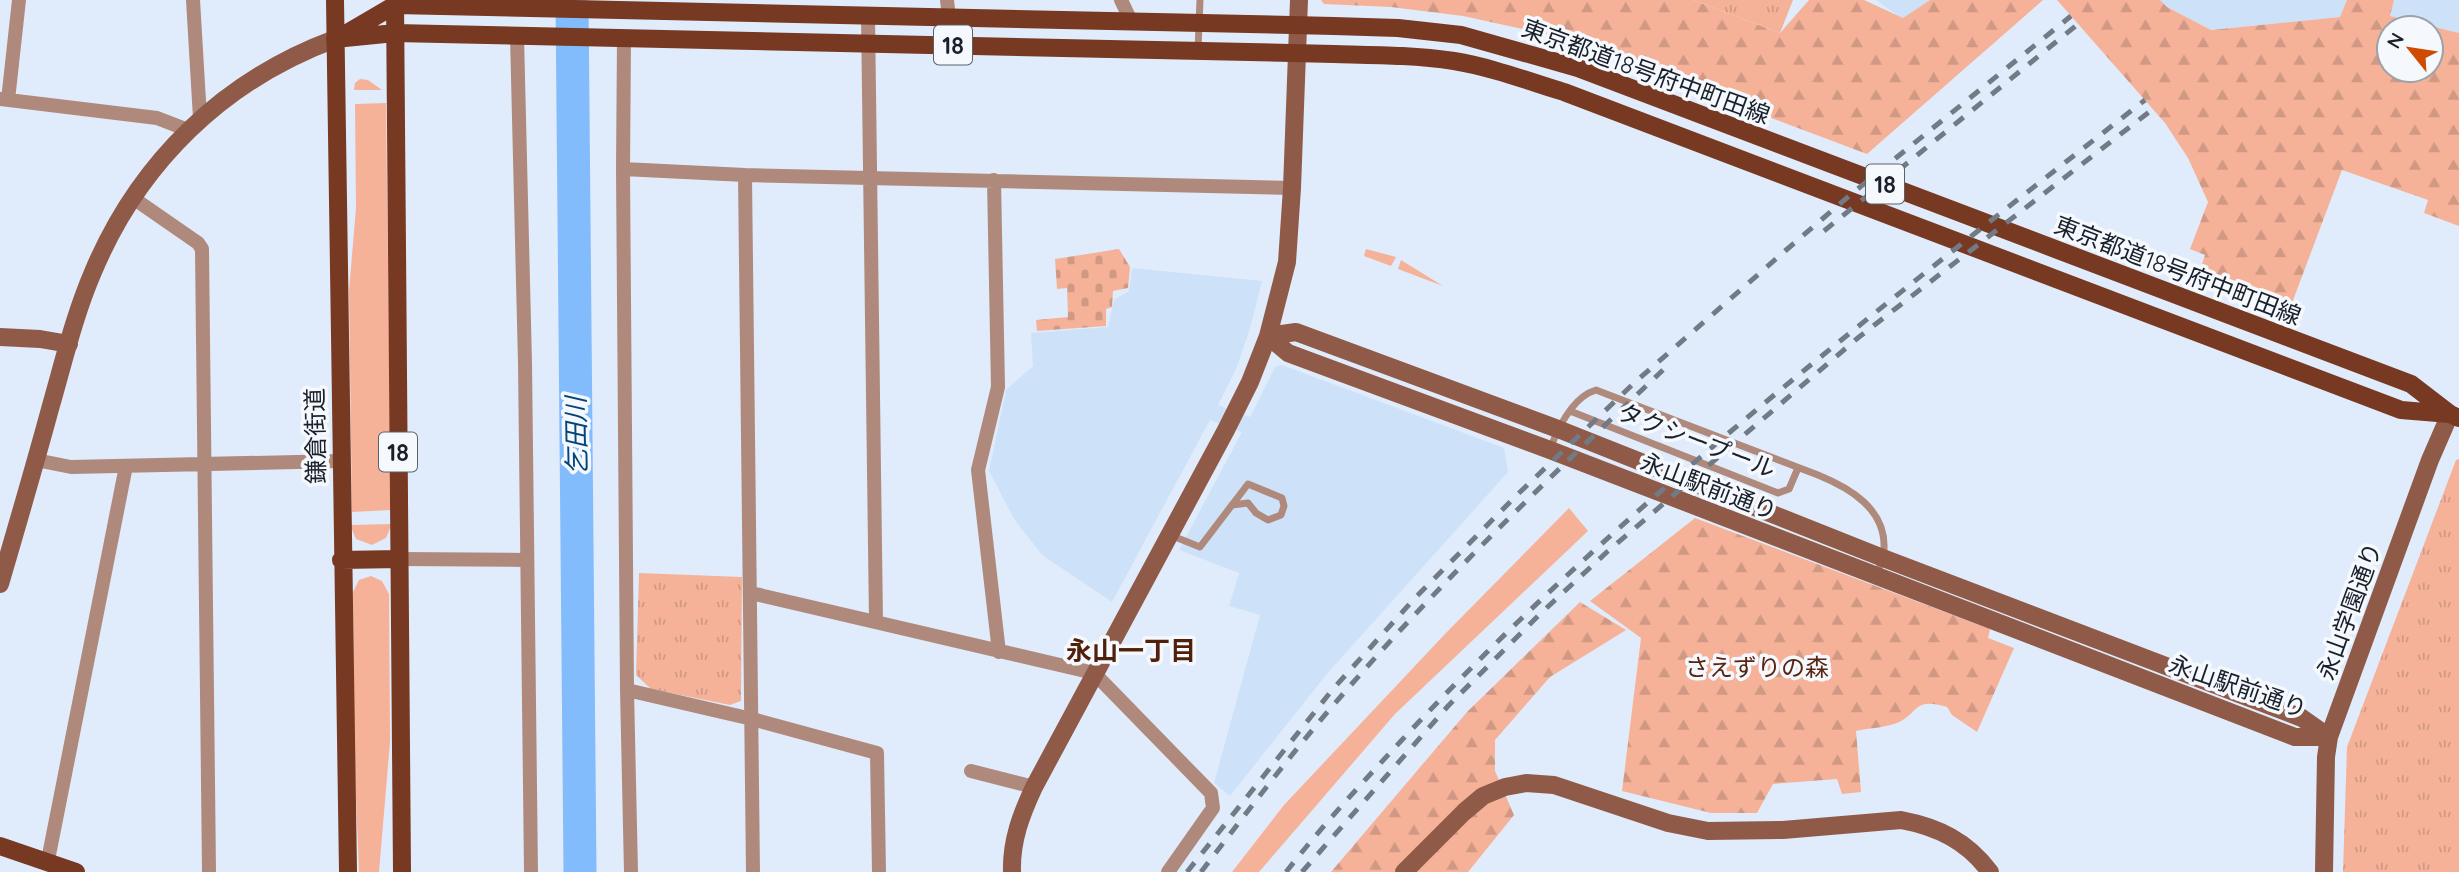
<svg xmlns="http://www.w3.org/2000/svg" width="2459" height="872" viewBox="0 0 2459 872" font-family="Quicksand,'Noto Sans JP',sans-serif">
<style>
.built{fill:#cde2f9}
.grass{fill:#f5b299}
.forest{fill:url(#forest-firs);fill-rule:evenodd}
.cemetery{fill:url(#cemetery-stones)}
.park{fill:url(#park-tufts)}
.lines{fill:none;stroke-linecap:round;stroke-linejoin:round}
.river{stroke:#83bcfc;stroke-width:33}
.lane{stroke:#af8a7c;stroke-width:7}
.street{stroke:#af8a7c;stroke-width:14}
.secondary{stroke:#8f5b48;stroke-width:18}
.primary{stroke:#773921;stroke-width:18}
.rail{stroke:#717a85;stroke-width:5;stroke-dasharray:12 12;stroke-linecap:butt}
.labels{text-anchor:middle;dominant-baseline:central;stroke-width:7;stroke-linejoin:round;paint-order:stroke}
.shield{fill:#f5f9fe;stroke:#5b6169;stroke-width:2}
.shield-label{font-size:23px;font-weight:bold;fill:#192029}
.street-label{font-size:24px;fill:#192029;stroke:#f5f9fe}
.park-label{font-size:24px;fill:#59250f;stroke:#f5f9fe}
.water-label{font-size:26px;font-style:italic;fill:#04447d;stroke:#f5f9fe}
.neighbourhood-label{font-size:26px;font-weight:bold;fill:#51200b;stroke:#f5f9fe}
</style>
<defs>
<pattern id="forest-firs" width="22" height="20" patternUnits="userSpaceOnUse" patternTransform="scale(1.75)"><rect width="22" height="20" fill="#f5b299"/><path d="M5 1l3.5 6h-7zM16 11l3.5 6h-7z" fill="#d19984"/></pattern>
<pattern id="cemetery-stones" width="16" height="16" patternUnits="userSpaceOnUse" patternTransform="scale(1.75)"><rect width="16" height="16" fill="#f5b299"/><path d="M2 7V4a2 2 0 0 1 4 0v3zM10 15v-3a2 2 0 0 1 4 0v3z" fill="#d19984"/></pattern>
<pattern id="park-tufts" width="24" height="20" patternUnits="userSpaceOnUse" patternTransform="scale(1.75)"><rect width="24" height="20" fill="#f5b299"/><path d="M3 7l-1-3M5 7V3M7 7l1-3M15 17l-1-3M17 17v-4M19 17l1-3" fill="none" stroke="#d19984"/></pattern>
</defs>
<rect width="100%" height="100%" fill="#e0ecfb"/>
<!-- built -->
<path class="built" d="M1876,0H1930L1903,19Z
M2160,0H2347L2341,17L2211,30L2167,7Z
M2394,0H2459V33L2390,16Z
M1132,268L1262,281L1249,332L1236,369L1218,405L1250,417L1275,367L1282,365L1504,448L1508,472L1326,675L1230,796L1214,783L1260,615L1229,606L1239,573L1179,550L1242,432L1210,420L1112,602L1042,555L1014,519L989,471L1006,390L1033,366L1031,333L1108,327L1114,300L1129,291Z"/>
<!-- grass -->
<path class="grass" d="M360,79L368,80L382,90H354L355,83Z
M386,103L391,510L352,512L349,291L356,208L355,104Z
M1366,249L1396,257L1391,266L1364,256Z
M1401,260L1443,286L1398,269Z
M1569,508L1588,531L1395,714L1259,872H1232L1284,805L1445,634Z
M392,524L386,538L372,545L356,539L350,525Z
M371,576L382,581L389,594L390,742L379,872H359L354,749L353,592L359,580Z"/>
<!-- forest -->
<path class="forest" d="M1321,0H1693L1780,33L1809,0H1864L1903,18L1930,0H2043L1867,154L1550,35L1463,16L1391,7L1324,4Z
M2057,0H2160L2167,7L2211,30L2340,17L2347,0H2394L2390,16L2459,33V226L2424,213L2428,200L2342,170L2289,311L2197,279L2205,255L2190,249L2208,202L2188,158L2165,123ZM2389,28H2431V70H2389Z
M1695,518L1990,629L1988,638L2014,648L1977,732L1952,715L1947,707C1911,696 1920,715 1894,724C1882,728 1868,728 1856,731L1861,792L1842,794L1837,779L1773,784L1757,813H1711L1622,791L1641,638L1590,601Z
M1580,602L1626,630L1550,677L1495,740V771L1514,815L1468,872H1331L1467,712Z"/>
<!-- cemetery -->
<path class="cemetery" d="M1119,249L1130,267L1128,288L1113,291L1112,307L1106,309V326L1037,331L1036,320L1068,317L1067,288L1057,289L1055,259Z"/>
<!-- park -->
<path class="park" d="M1693,0H1793L1780,33Z
M2459,459V872H2343L2347,747L2456,460Z
M639,573L742,577L741,701L730,705L651,689L636,675Z"/>
<g class="lines">
<!-- river -->
<path class="river" d="M572,0L580,872"/>
<!-- lane -->
<path class="lane" d="M1198,50L1200,0
M1570,411L1778,493L1789,489L1798,468
M1550,449C1558,428 1572,397 1596,390L1818,475C1850,488 1886,509 1884,549C1884,558 1879,568 1876,576
M1170,535L1200,547L1248,484L1282,498L1284,506L1281,515L1268,520L1256,513L1248,503L1232,505"/>
<!-- street -->
<path class="street" d="M193,0L200,118
M947,0L949,18
M1121,0L1131,21
M868,16L876,621
M517,36L525,363L531,872
M624,38L623,169L627,690L631,872
M0,99L157,118L188,130
M8,100L19,0
M623,169L745,175L1292,188
M745,175L753,872
M994,180L998,387L978,470L999,652
M133,198L198,243L202,249L209,872
M36,460L71,467L340,461
M399,559L526,560
M751,593L1094,673L1211,793L1213,808L1168,872
M627,690L752,719L877,753L879,872
M971,771L1034,787
M48,860L126,466"/>
<!-- secondary -->
<path class="secondary" d="M1268,336L1296,332L1558,429L1883,558L2302,718L2329,737
M1268,336L1288,353L1550,450L2295,737H2329
M0,337L40,339L69,344
M0,584C17,526 34,468 50,409C63,364 74,316 93,272C139,162 224,80 335,39
M1012,872C1011,841 1021,815 1034,787L1226,430L1250,382L1268,336L1287,262L1292,188L1299,0
M1404,872L1464,812L1483,796L1505,787L1526,783L1554,785L1668,823L1708,831L1783,830L1901,820C1938,827 1967,841 1990,872
M2324,872L2326,757L2329,737L2430,460L2450,414"/>
<!-- primary -->
<path class="primary" d="M335,0L348,872
M395,0L402,872
M395,5L1334,26L1398,28L1461,35L1578,68L2411,384L2450,414
M342,36L395,5
M335,39L395,33L1334,54C1373,55 1414,55 1454,61C1491,67 1528,81 1564,92L2401,410L2450,414L2459,418
M341,560L399,559
M0,846L76,872"/>
<!-- rail -->
<path class="rail" d="M1824,231L2078,24
M1187,872L1333,689L1415,598L1518,494L1633,384L1785,251L1849,196L2071,16
M1201,872C1247,812 1293,751 1343,694C1442,580 1553,474 1663,370
M1286,872C1322,826 1362,783 1401,741C1490,645 1584,557 1683,472C1833,343 1989,222 2145,100
M1302,872L1448,706L1540,614L1608,551L1859,337L2153,109"/>
</g>
<g class="labels">
<!-- shield labels -->
<g class="shield">
<rect x="934" y="25.5" width="38" height="39" rx="5"/>
<rect x="1866" y="164.5" width="38" height="39" rx="5"/>
<rect x="379" y="432.5" width="38" height="39" rx="5"/>
</g>
<g class="shield-label">
<text x="953" y="45">18</text>
<text x="1885" y="184">18</text>
<text x="398" y="452">18</text>
</g>
<!-- street labels -->
<g class="street-label">
<text transform="translate(1646 71) rotate(20)">東京都道18号府中町田線</text>
<text transform="translate(2178 270) rotate(21)">東京都道18号府中町田線</text>
<text transform="translate(315 436) rotate(-91)">鎌倉街道</text>
<text transform="translate(1697 440) rotate(21)">タクシープール</text>
<text transform="translate(1709 486) rotate(21)">永山駅前通り</text>
<text transform="translate(2349 611) rotate(-70)">永山学園通り</text>
<text transform="translate(2238 686) rotate(19)">永山駅前通り</text>
</g>
<!-- park labels -->
<g class="park-label">
<text x="1757" y="667">さえずりの森</text>
</g>
<!-- water labels -->
<g class="water-label">
<text transform="translate(576 436) rotate(-91)">乞田川</text>
</g>
<!-- neighbourhood labels -->
<g class="neighbourhood-label">
<text x="1131" y="650">永山一丁目</text>
</g>
</g>
<!-- north arrow -->
<g transform="translate(2410 49) rotate(300)"><circle r="33" fill="#f5f9fe" stroke="#9da2a9" stroke-width="2"/>
<path d="M0-5L12 26L0 18L-12 26Z" fill="#cf4b00"/>
<text y="-10" font-size="19" font-weight="bold" text-anchor="middle" fill="#192029">N</text>
</g>
</svg>
